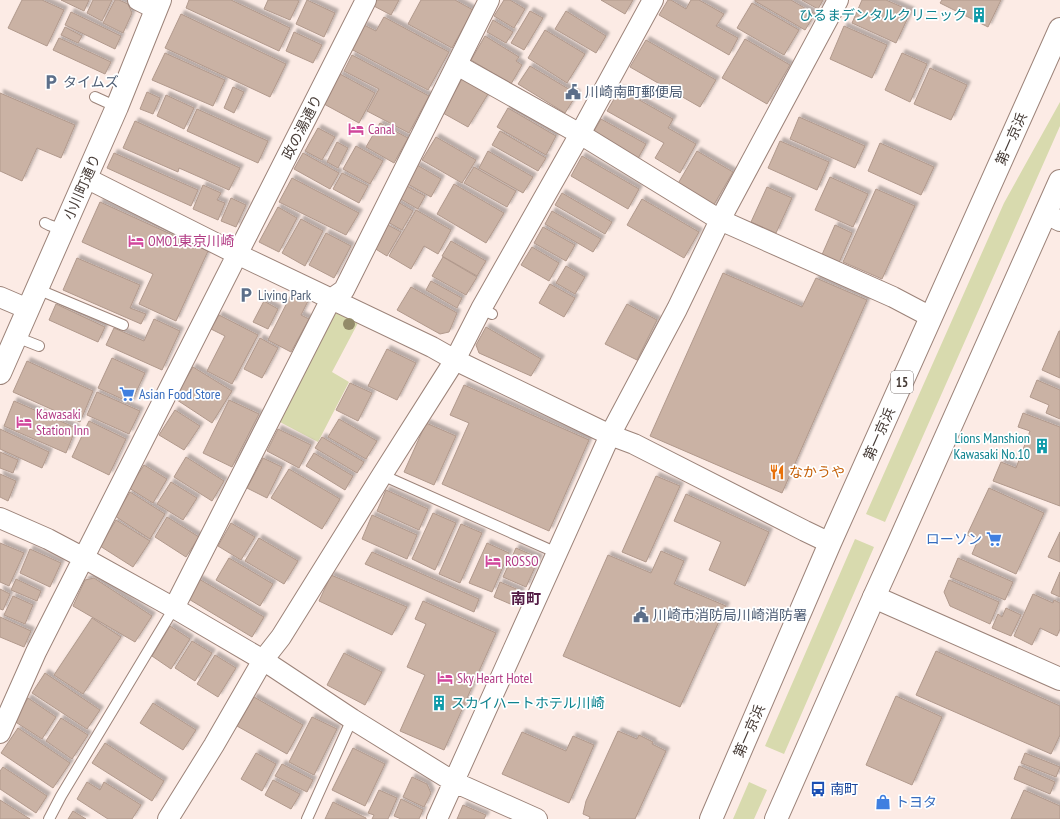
<svg xmlns="http://www.w3.org/2000/svg" width="1060" height="819" viewBox="0 0 1060 819" font-family="'PT Sans Narrow','Noto Sans JP',sans-serif">
<style>
.green{fill:#d8daae}
.building{fill:#cab2a4;stroke:#b1998c;filter:url(#shadow)}
.lines{fill:none;stroke-linecap:round;stroke-linejoin:round}
.lane-casing{stroke:#9c8379;stroke-width:12}
.street-casing{stroke:#9c8379;stroke-width:22}
.secondary-casing{stroke:#9c8379;stroke-width:24}
.highway-casing{stroke:#9c8379;stroke-width:24}
.lane{stroke:#fff;stroke-width:10}
.street{stroke:#fff;stroke-width:20}
.secondary{stroke:#fff;stroke-width:22}
.highway{stroke:#fff;stroke-width:22}
.tree{fill:#938b6a}
.labels{text-anchor:middle;dominant-baseline:central;stroke-width:3.5;stroke-linejoin:round;paint-order:stroke}
.shield{fill:#fff;stroke:#7d7572;stroke-width:1}
.shield-label{font-size:13px;font-weight:bold;fill:#453a35}
.culture-label{font-size:14px;fill:#0d838f;stroke:#fff;text-anchor:end}
.service-label{font-size:14px;fill:#4e5e75;stroke:#fff;text-anchor:start}
.street-label{font-size:14px;fill:#453a35;stroke:#fff}
.hotel-label{font-size:14px;fill:#b23c85;stroke:#fff;text-anchor:start}
.shop-label{font-size:14px;fill:#366cbe;stroke:#fff;text-anchor:start}
.food-label{font-size:14px;fill:#c56008;stroke:#fff;text-anchor:start}
.transit-label{font-size:14px;fill:#164399;stroke:#fff;text-anchor:start}
.neighbourhood-label{font-size:15px;font-weight:bold;fill:#531b45;stroke:#fff}
</style>
<defs>
<filter id="shadow"><feDropShadow dx="3.5" dy="-3.5" stdDeviation="1" flood-color="#0004"/></filter>
</defs>
<rect width="100%" height="100%" fill="#fcebe5"/>
<!-- green -->
<path class="green" d="M1060,102V126L885,522L866,514L1004,203Z
M336,309L359,321L332,372L349,382L318,442L278,421Z
M855,539L874,547L784,754L765,746Z
M749,782L767,790L754,819H733Z"/>
<!-- building -->
<path class="building" d="M22,0H42L64,10L47,46L8,28Z
M61,0H89L84,11Z
M93,0H112L102,21L87,13Z
M115,0H119L128,4L132,13L123,33L103,23Z
M189,0H231L290,28L279,51L186,8Z
M268,0H297L299,1L290,20L264,9Z
M307,0L335,13L324,37L296,24Z
M375,0H399L391,15L372,5Z
M421,0H455L473,10L452,48L408,24Z
M504,0H510L525,9L514,28L494,16Z
M601,0H633L625,14Z
M668,0H671L686,9L691,0H699L724,14L716,26L738,38L729,55L659,15Z
M755,0H791L815,14L805,30L755,1Z
M802,0H823L818,9Z
M862,0H886L911,11L896,43L852,23Z
M942,0H1001L988,27L940,3Z
M752,3L799,30L784,55L737,28Z
M530,11L543,18L524,50L511,43Z
M566,11L606,36L596,53L555,29Z
M71,12L121,36L115,49L65,25Z
M181,14L286,64L270,97L165,48Z
M384,17L449,52L428,90L351,49L364,25L376,31Z
M493,20L513,32L506,43L487,32Z
M844,26L887,45L872,78L830,59Z
M65,27L82,36L78,43L61,35Z
M545,30L585,54L567,83L528,58Z
M294,32L322,45L313,63L286,51Z
M485,36L519,57L516,61L522,65L511,84L471,60Z
M59,38L111,62L105,74L53,50Z
M745,39L790,65L767,104L722,78Z
M646,40L716,80L700,107L630,67Z
M165,53L225,80L213,106L152,80Z
M902,53L927,64L910,102L885,90Z
M352,55L429,96L409,133L367,111L379,89L344,71Z
M530,66L577,94L565,113L518,84Z
M930,68L967,85L951,120L914,104Z
M340,74L375,93L359,123L324,104Z
M462,79L488,94L468,127L443,113Z
M233,87L244,92L234,113L224,108Z
M620,89L673,119L668,128L696,144L680,173L655,158L664,143L607,111Z
M147,92L160,98L153,114L140,109Z
M0,93L75,125L61,158L37,148L22,181L0,171Z
M166,95L194,108L184,129L157,116Z
M508,108L556,136L546,155L497,127Z
M197,109L268,141L258,163L187,131Z
M799,117L865,146L855,168L790,139Z
M601,119L646,144L636,162L591,136Z
M135,121L240,168L229,190L179,168L178,172L123,148Z
M380,123L408,138L394,163L366,147Z
M318,128L335,137L322,160L305,151Z
M500,131L546,158L538,171L492,145Z
M436,137L476,160L462,183L422,160Z
M780,141L829,162L817,190L768,168Z
M337,142L348,148L338,168L327,162Z
M880,143L934,167L921,195L868,171Z
M356,146L383,161L370,184L343,169Z
M488,151L533,177L523,193L479,168Z
M697,151L733,172L712,208L676,187Z
M114,153L198,190L191,206L107,168Z
M303,153L339,173L330,189L294,169Z
M582,156L639,189L628,209L571,176Z
M417,165L441,179L431,197L406,183Z
M474,167L516,191L507,207L464,183Z
M342,173L368,186L359,203L333,189Z
M830,177L868,194L853,227L815,210Z
M292,178L359,213L346,235L279,202Z
M454,184L504,213L486,243L437,214Z
M203,185L221,193L217,200L225,203L218,220L193,209Z
M407,186L425,196L418,209L399,198Z
M767,187L792,198L776,233L751,222Z
M876,189L915,206L882,279L843,262Z
M562,193L612,222L605,234L555,205Z
M231,198L246,205L236,227L221,221Z
M642,199L699,232L684,258L627,225Z
M100,202L208,251L176,321L139,304L153,274L82,242Z
M398,202L413,211L402,230L386,221Z
M278,207L297,218L279,252L259,242Z
M416,210L451,230L438,254L424,246L411,269L389,256Z
M552,211L601,239L593,252L545,224Z
M301,219L323,231L305,266L282,253Z
M388,225L401,232L387,256L374,248Z
M835,225L852,233L838,265L821,257Z
M543,227L575,245L566,261L534,243Z
M326,233L351,246L334,278L309,265Z
M451,241L486,261L477,276L442,256Z
M532,247L559,263L549,281L521,265Z
M443,257L477,277L466,295L432,276Z
M77,258L140,285L130,308L146,314L141,324L63,290Z
M566,266L585,277L575,294L556,283Z
M723,273L802,307L816,278L867,300L782,493L650,436Z
M431,281L462,298L457,308L426,290Z
M550,284L575,298L564,317L539,303Z
M411,287L457,313L449,332L440,334L397,310Z
M292,293L308,301L301,315L309,319L291,352L268,340Z
M264,301L278,309L268,329L253,322Z
M56,304L105,327L98,342L49,320Z
M627,304L657,320L637,360L605,344Z
M219,315L258,335L232,384L207,371L225,336L211,329Z
M154,319L180,331L162,370L106,345L114,328L144,341Z
M486,327L541,359L531,376L479,353L476,345Z
M1059,331H1060V378L1042,370Z
M260,338L278,348L262,378L244,369Z
M387,349L416,363L397,400L368,386Z
M112,358L145,373L131,403L98,388Z
M27,361L93,391L80,422L13,392Z
M193,367L232,391L212,423L174,398Z
M1037,380L1060,390V419L1046,413L1049,405L1030,397Z
M350,383L372,393L358,421L336,410Z
M464,385L589,440L549,531L442,484L469,423L450,415Z
M97,392L140,411L129,434L87,415Z
M229,400L259,414L232,467L203,453Z
M14,401L76,428L66,453L4,426Z
M175,410L200,426L184,450L159,435Z
M1023,413L1060,427V506L993,481L1001,462L1016,468L1030,431L1018,427Z
M339,419L377,441L366,459L328,437Z
M89,421L126,439L109,475L72,457Z
M426,423L456,436L434,485L404,472Z
M0,429L49,452L42,468L0,449Z
M278,429L311,445L299,468L267,451Z
M322,437L364,462L357,473L315,448Z
M0,452L18,460L13,473L0,468Z
M314,453L353,476L345,490L306,466Z
M186,457L224,481L212,501L174,477Z
M263,458L282,467L267,498L247,488Z
M144,465L167,479L153,503L129,488Z
M289,469L340,499L322,529L271,498Z
M0,474L16,481L8,501L0,497Z
M656,476L680,486L646,562L622,552Z
M171,482L197,498L183,520L157,504Z
M989,488L1044,513L1016,574L972,554L978,540L967,535Z
M386,490L428,509L419,530L377,511Z
M130,492L165,514L150,539L115,516Z
M686,494L769,532L745,586L709,570L721,542L674,521Z
M433,513L456,523L435,570L412,559Z
M372,515L417,535L407,559L362,539Z
M167,517L199,537L186,557L155,537Z
M116,520L150,541L133,567L100,546Z
M231,523L255,537L241,560L218,546Z
M461,524L482,533L460,583L439,574Z
M1060,532V562L1048,557Z
M259,538L298,561L284,584L245,561Z
M0,543L24,553L9,586L0,582Z
M487,543L509,553L492,592L469,583Z
M516,548L539,558L526,587L503,577Z
M30,549L61,563L50,587L20,573Z
M661,551L684,561L674,584L726,606L680,707L563,656L608,555L651,573Z
M372,552L479,599L474,612L365,564Z
M229,558L273,584L260,606L216,580Z
M958,558L1013,582L1005,600L950,577Z
M1060,572V597L1051,593Z
M331,575L407,607L392,635L319,601Z
M94,578L152,616L135,642L73,606L85,580Z
M16,579L41,591L37,601L11,590Z
M199,579L264,617L252,637L187,598Z
M949,580L999,602L990,624L950,606L944,592Z
M500,582L521,591L515,606L494,597Z
M0,589L10,594L3,610L0,609Z
M1033,594L1053,603L1054,600L1060,603V629L1057,636L1040,628L1032,645L1014,636Z
M13,596L33,605L25,624L4,615Z
M423,601L496,633L444,750L400,731L425,675L407,667L426,624L415,619Z
M1006,608L1021,615L1011,636L992,628L998,614L1002,617Z
M0,617L31,631L24,647L0,637Z
M92,618L121,637L83,694L54,675Z
M170,626L190,639L171,669L152,656Z
M192,641L212,653L195,681L175,668Z
M936,651L1060,706V735L1051,754L916,695Z
M344,653L382,672L365,705L327,685Z
M215,655L236,668L218,697L197,684Z
M45,673L100,710L87,729L32,693Z
M896,696L942,717L912,785L866,765Z
M254,697L303,725L287,754L237,726Z
M28,698L56,717L42,739L14,721Z
M153,703L196,730L183,750L140,723Z
M312,717L337,729L314,775L289,762Z
M61,718L88,735L72,759L46,741Z
M18,728L70,763L53,788L1,753Z
M618,731L637,739L639,735L653,742L652,744L666,751L635,819H589L590,817L583,814L586,801Z
M522,732L566,751L573,736L594,745L569,803L502,774Z
M105,743L164,781L152,801L92,763Z
M353,748L385,764L365,806L332,790Z
M256,753L276,764L262,791L241,779Z
M1025,753L1060,767L1056,777L1021,763Z
M282,764L313,780L307,792L275,776Z
M1019,766L1055,782L1050,794L1014,779Z
M3,767L47,796L36,813L0,789V771Z
M412,777L427,784L431,793L424,807L403,797Z
M273,780L300,794L291,809L265,795Z
M87,782L100,790L104,782L141,805L132,819H108L77,799Z
M379,790L397,798L388,819H372L374,815L368,813Z
M1024,790L1060,806V819H1011Z
M401,799L423,810L419,819H401L394,816Z
M0,800L30,819H0Z
M333,802L366,818V819H325Z
M463,805L486,815L484,819H457Z
M73,811L86,819H68Z"/>
<g class="lines">
<defs>
<path id="lane" d="M95,97L117,107
M45,223L49,225L63,230
M37,289L123,325
M481,309L492,314
M16,337L39,346
M382,475L557,553
M49,819L61,796L174,608
M307,819L352,719"/>
<path id="street" d="M138,0L156,9
M457,65L580,134L720,220L893,297L931,317
M86,178L237,254L432,347L455,360L610,435L634,444L805,531L830,543
M1046,214L1060,221
M0,297L28,309
M0,518L48,539L84,558L174,608L263,660L352,719L454,782L537,819
M174,608L331,299L344,290L489,0
M0,733L36,652L366,0
M168,819L214,745L263,660L281,637L382,475L455,360L481,309L580,134L653,0
M437,819L610,435L677,309L720,220L838,0"/>
<path id="secondary" d="M0,373L117,107L160,0
M874,597L1060,679"/>
<path id="highway" d="M711,819L830,543L1060,29
M776,819L874,597L899,542L1060,181"/>
</defs>
<!-- lane casing -->
<use href="#lane" class="lane-casing"/>
<!-- street casing -->
<use href="#street" class="street-casing"/>
<!-- secondary casing -->
<use href="#secondary" class="secondary-casing"/>
<!-- highway casing -->
<use href="#highway" class="highway-casing"/>
<!-- lane -->
<use href="#lane" class="lane"/>
<!-- street -->
<use href="#street" class="street"/>
<!-- secondary -->
<use href="#secondary" class="secondary"/>
<!-- highway -->
<use href="#highway" class="highway"/>
</g>
<!-- trees -->
<circle class="tree" cx="349" cy="324" r="6"/>
<!-- icons -->
<defs>
<symbol id="building-bare" viewBox="-9 -9 18 18"><path d="M-4-6H4V6H1V3H-1V6H-4ZM-2.5-4.3h1.7v1.8h-1.7ZM.8-4.3h1.7v1.8H.8ZM-2.5-1h1.7V.8h-1.7ZM.8-1h1.7V.8H.8Z" fill="#0f9aa8" stroke="#fff" stroke-width="2.5" paint-order="stroke"/></symbol>
<symbol id="parking-bare" viewBox="-9 -9 18 18"><path d="M-3.5-5.5H1a3.5 3.5 0 0 1 0 7H-1V5.5H-3.5ZM-1-3.4V-.6H.8a1.4 1.4 0 0 0 0-2.8Z" fill="#5c6f8a" stroke="#fff" stroke-width="2.5" paint-order="stroke"/></symbol>
<symbol id="civic-bare" viewBox="-9 -9 18 18"><path d="M-.6-6.5H3V-4.5H.6V-3L4-1V1h2V6H-6V1h2V-1L-.6-3ZM-1.2 2.5V6h2.4V2.5Z" fill="#5c6f8a" stroke="#fff" stroke-width="2.5" paint-order="stroke"/></symbol>
<symbol id="hotel-bare" viewBox="-9 -9 18 18"><path d="M-6-4.5h1.5V1H6V5H4.5V3h-9V5H-6ZM-4 0a1.8 1.8 0 1 1 3.6 0ZM.5 0V-2.5h3Q6-2.5 6 0Z" fill="#d1479c" stroke="#fff" stroke-width="2.5" paint-order="stroke"/></symbol>
<symbol id="supermarket-bare" viewBox="-9 -9 18 18"><path d="M-6-5.5h2.5l.6 2H6L4.5 2H-2.5L-4.4-4H-6ZM-1.5 3.2a1.3 1.3 0 1 0 .1 0ZM3 3.2a1.3 1.3 0 1 0 .1 0Z" fill="#3f7fe0" stroke="#fff" stroke-width="2.5" paint-order="stroke"/></symbol>
<symbol id="restaurant-bare" viewBox="-9 -9 18 18"><path d="M-5-6h1v4h1v-4h1v4h1v-4h1v5L-1.5 .5V6h-2V.5L-5-1ZM5-6V6H3V1.5H1.5Q1.5-4 5-6Z" fill="#e8710a" stroke="#fff" stroke-width="2.5" paint-order="stroke"/></symbol>
<symbol id="bus-bare" viewBox="-9 -9 18 18"><path d="M-5-6H5V4H4V6H2V4H-2V6H-4V4H-5ZM-3.5-4V0h7V-4ZM-3.5 1.2v1.5H-2V1.2ZM2 1.2v1.5H3.5V1.2Z" fill="#1a4fb4" stroke="#fff" stroke-width="2.5" paint-order="stroke"/></symbol>
<symbol id="shop-bare" viewBox="-9 -9 18 18"><path d="M-5-2.5h2.3a2.7 3.5 0 0 1 5.4 0H5L5.5 6h-11ZM-1.5-2.5h3a1.5 2.3 0 0 0-3 0Z" fill="#3f7fe0" stroke="#fff" stroke-width="2.5" paint-order="stroke"/></symbol>
</defs>
<g fill-rule="evenodd">
<use href="#building-bare" x="968" y="4" width="22" height="22"/>
<use href="#parking-bare" x="40" y="71" width="22" height="22"/>
<use href="#civic-bare" x="562" y="81" width="22" height="22"/>
<use href="#hotel-bare" x="345" y="118" width="22" height="22"/>
<use href="#hotel-bare" x="125" y="230" width="22" height="22"/>
<use href="#parking-bare" x="235" y="284" width="22" height="22"/>
<use href="#supermarket-bare" x="116" y="383" width="22" height="22"/>
<use href="#hotel-bare" x="13" y="411" width="22" height="22"/>
<use href="#building-bare" x="1031" y="435" width="22" height="22"/>
<use href="#restaurant-bare" x="766" y="461" width="22" height="22"/>
<use href="#supermarket-bare" x="983" y="528" width="22" height="22"/>
<use href="#hotel-bare" x="482" y="550" width="22" height="22"/>
<use href="#civic-bare" x="630" y="604" width="22" height="22"/>
<use href="#hotel-bare" x="434" y="667" width="22" height="22"/>
<use href="#building-bare" x="428" y="692" width="22" height="22"/>
<use href="#bus-bare" x="807" y="778" width="22" height="22"/>
<use href="#shop-bare" x="872" y="791" width="22" height="22"/>
</g>
<g class="labels">
<!-- shield labels -->
<rect class="shield" x="891" y="371" width="22" height="22" rx="3"/>
<g class="shield-label">
<text x="902" y="382">15</text>
</g>
<!-- culture labels -->
<g class="culture-label">
<text x="967" y="15">ひるまデンタルクリニック</text>
<text x="1030" y="438">Lions Manshion<tspan x="1030" dy="16">Kawasaki No.10</tspan></text>
<text x="451" y="703" text-anchor="start">スカイハートホテル川崎</text>
</g>
<!-- service labels -->
<g class="service-label">
<text x="63" y="82">タイムズ</text>
<text x="585" y="92">川崎南町郵便局</text>
<text x="258" y="295">Living Park</text>
<text x="653" y="615">川崎市消防局川崎消防署</text>
</g>
<!-- street labels -->
<g class="street-label">
<text transform="translate(302 127) rotate(-63)">政の湯通り</text>
<text transform="translate(1011 139) rotate(-66)">第一京浜</text>
<text transform="translate(82 187) rotate(-66)">小川町通り</text>
<text transform="translate(879 434) rotate(-66)">第一京浜</text>
<text transform="translate(749 731) rotate(-66)">第一京浜</text>
</g>
<!-- hotel labels -->
<g class="hotel-label">
<text x="368" y="129">Canal</text>
<text x="148" y="241">OMO1東京川崎</text>
<text x="36" y="414">Kawasaki<tspan x="36" dy="16">Station Inn</tspan></text>
<text x="505" y="561">ROSSO</text>
<text x="457" y="678">Sky Heart Hotel</text>
</g>
<!-- shop labels -->
<g class="shop-label">
<text x="139" y="394">Asian Food Store</text>
<text x="982" y="539" text-anchor="end">ローソン</text>
<text x="895" y="802">トヨタ</text>
</g>
<!-- food labels -->
<g class="food-label">
<text x="789" y="472">なかうや</text>
</g>
<!-- transit labels -->
<g class="transit-label">
<text x="830" y="789">南町</text>
</g>
<!-- neighbourhood labels -->
<g class="neighbourhood-label">
<text x="526" y="598">南町</text>
</g>
</g>
</svg>
